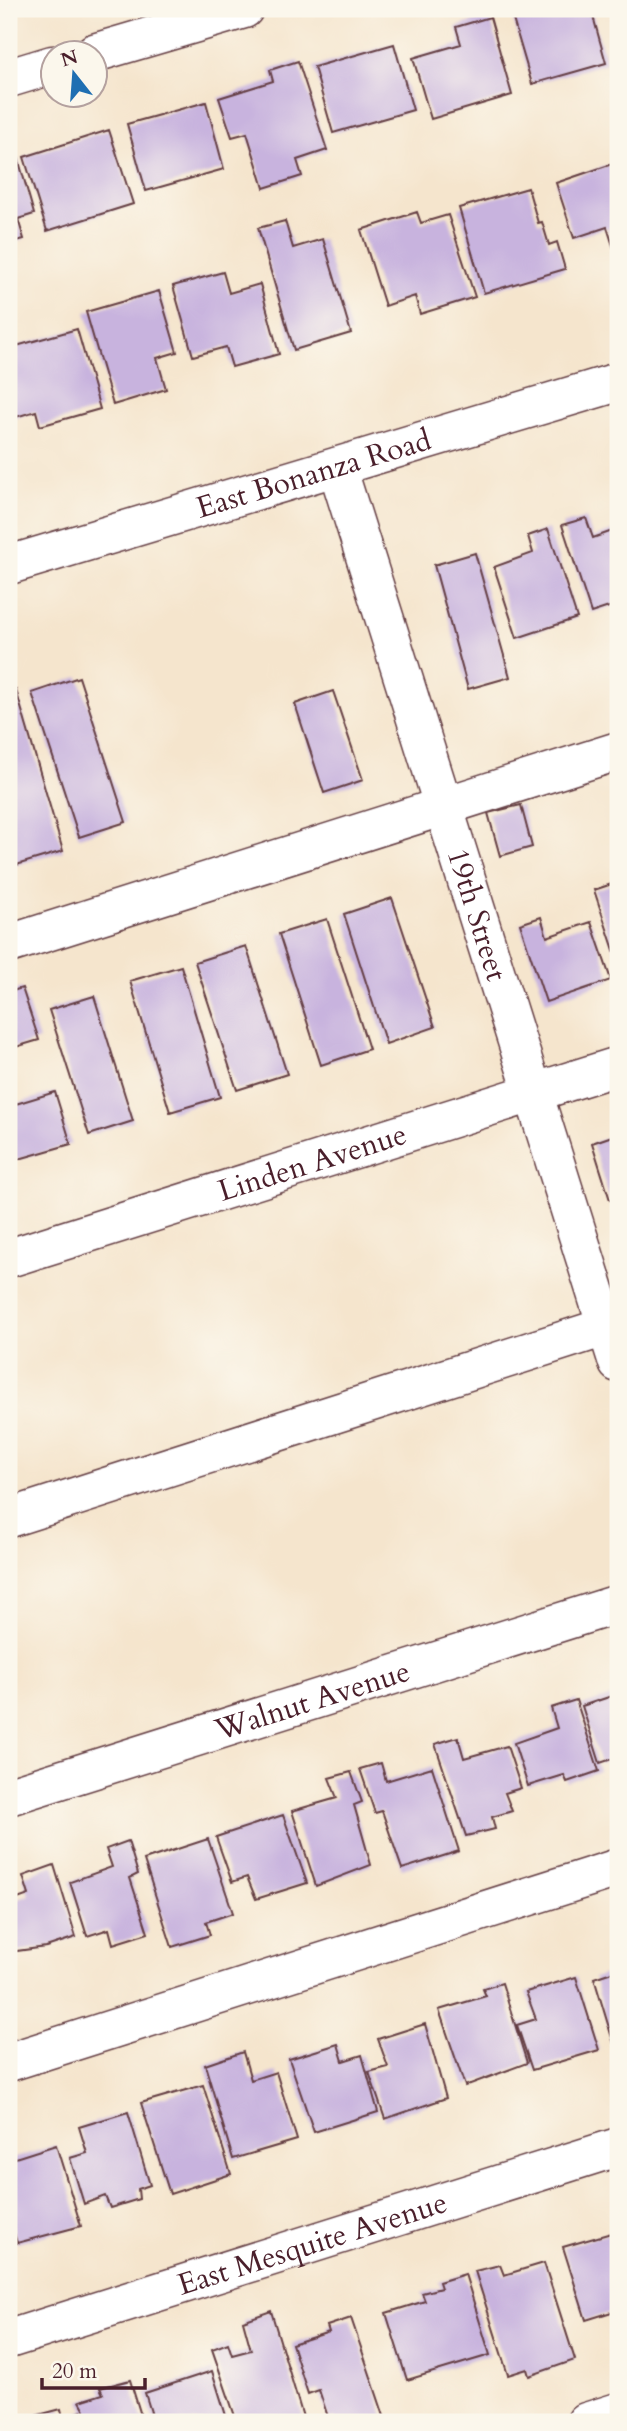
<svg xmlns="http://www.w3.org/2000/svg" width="627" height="2431" viewBox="0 0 627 2431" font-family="Cardo,serif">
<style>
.building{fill:#c8b3de}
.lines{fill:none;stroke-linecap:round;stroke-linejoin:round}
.minor-casing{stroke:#643d43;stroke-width:41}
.major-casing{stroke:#643d43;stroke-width:41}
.minor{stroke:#fff;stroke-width:38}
.major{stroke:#fff;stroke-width:38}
.labels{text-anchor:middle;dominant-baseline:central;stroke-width:5;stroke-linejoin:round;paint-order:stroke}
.street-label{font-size:30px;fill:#4a1f2b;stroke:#fbf7ec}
</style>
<rect width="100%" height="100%" fill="#fbf7ec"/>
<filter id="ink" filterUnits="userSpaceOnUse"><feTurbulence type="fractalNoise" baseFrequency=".0143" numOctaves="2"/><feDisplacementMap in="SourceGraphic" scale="14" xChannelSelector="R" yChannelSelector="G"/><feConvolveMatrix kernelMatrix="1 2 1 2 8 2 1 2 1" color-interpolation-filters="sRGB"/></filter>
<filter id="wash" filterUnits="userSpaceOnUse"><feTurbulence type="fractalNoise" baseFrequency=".00686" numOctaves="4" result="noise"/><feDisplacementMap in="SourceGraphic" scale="28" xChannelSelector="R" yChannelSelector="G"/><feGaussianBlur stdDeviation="1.57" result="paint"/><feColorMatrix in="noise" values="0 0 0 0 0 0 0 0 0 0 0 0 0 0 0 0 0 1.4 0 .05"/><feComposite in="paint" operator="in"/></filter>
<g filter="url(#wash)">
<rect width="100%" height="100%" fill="#f5e5cd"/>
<g id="blocks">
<!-- building -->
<path class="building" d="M510,9H591L606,63L532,84Z
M490,17L512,95L431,119L413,58L461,44L456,27Z
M394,44L413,110L333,133L314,67Z
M298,61L327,150L297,160L302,176L264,188L247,133L232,137L219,98L273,81L270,70Z
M206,102L224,169L146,191L127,124Z
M109,130L133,204L47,231L24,157Z
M18,158L34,214L18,219L24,239L9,243V161Z
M618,162V254L616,255L607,227L574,238L556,183Z
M528,188L538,223L542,222L549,245L557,242L565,269L484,293L459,208Z
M417,212L421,223L448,215L475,297L420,314L415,296L385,306L361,230Z
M285,221L293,248L323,239L351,333L294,350L258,228Z
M223,272L229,293L260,284L279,354L232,367L226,347L193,356L173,286Z
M159,291L177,352L157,358L166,389L113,405L86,312Z
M77,329L100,409L40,426L36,411L9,419V348Z
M586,518L593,538L618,529V604L591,613L562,525Z
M548,529L577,618L517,638L494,567L533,553L528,536Z
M475,553L510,677L468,689L434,565Z
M79,677L126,822L79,837L32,693Z
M16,690L63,851L13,866L9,852V692Z
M333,691L363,780L324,793L295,704Z
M521,805L532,847L500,856L488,813Z
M618,882V962L594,890Z
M392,898L435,1027L386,1044L344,914Z
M541,917L547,937L591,922L611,980L546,1002L520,924Z
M327,919L369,1049L321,1065L279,934Z
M246,946L287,1074L237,1090L195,962Z
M181,966L220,1097L170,1112L130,981Z
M22,988L39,1040L9,1049V992Z
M94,996L133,1121L89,1135L49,1010Z
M55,1092L71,1144L12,1161L9,1150V1106Z
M618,1134V1198L610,1200L592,1143Z
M618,1694V1757L600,1763L582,1706Z
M576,1700L599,1771L567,1782L564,1775L528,1786L514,1743L557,1728L551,1708Z
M458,1737L464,1758L507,1746L521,1788L505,1793L512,1811L492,1817L495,1829L466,1836L435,1744Z
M381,1763L386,1781L432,1767L459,1851L402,1869L382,1811L375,1813L360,1769Z
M351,1772L362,1802L354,1805L371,1865L316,1886L292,1811L337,1798L329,1778Z
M283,1815L307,1883L256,1899L247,1877L232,1882L216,1837Z
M208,1839L233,1913L206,1922L210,1935L172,1947L144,1860Z
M128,1841L138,1874L130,1878L148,1933L113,1944L109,1929L87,1936L70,1882L112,1867L106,1849Z
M54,1865L76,1937L46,1947L9,1952V1902L29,1895L23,1876Z
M618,1970V2050L616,2051L594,1978Z
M576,1977L599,2050L532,2070L517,2025L536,2019L526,1992Z
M502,1983L527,2063L465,2086L439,2010L486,1996L483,1989Z
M425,2024L446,2098L385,2119L369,2072L388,2067L378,2039Z
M338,2044L343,2061L362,2055L378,2112L314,2132L289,2059Z
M243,2052L251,2080L276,2072L297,2140L233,2159L205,2065Z
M203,2085L231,2174L170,2194L141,2103Z
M128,2112L150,2185L138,2189L139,2199L110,2208L105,2196L84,2204L70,2158L87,2153L79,2127Z
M56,2145L81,2226L17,2243L9,2216V2160Z
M618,2231V2310L586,2320L563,2247Z
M544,2263L575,2360L529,2376L527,2369L508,2375L475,2271L500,2265L504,2275Z
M465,2274L490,2355L407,2380L386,2313L425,2301L422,2293L441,2288L439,2282Z
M271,2311L303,2417L288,2422H237L212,2349L228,2343L232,2355L251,2350L243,2321Z
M351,2318L386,2422H336L335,2418L329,2420L319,2390L308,2394L292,2344L329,2332L327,2326Z
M212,2371L228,2422H154L145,2393Z
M130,2380L143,2422H73L71,2415L85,2410L80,2401L103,2394L100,2388Z
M61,2409L64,2422H16V2421Z"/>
</g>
</g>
<g filter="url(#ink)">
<use href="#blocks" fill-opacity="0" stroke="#643d43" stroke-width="2"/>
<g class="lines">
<defs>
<g id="minor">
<path d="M94,53L244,9"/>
<path d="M9,78L52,65"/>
<path id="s1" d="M337,467L618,1363"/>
<path d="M9,944L618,751"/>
<path id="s2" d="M9,1258L618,1066"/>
<path d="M9,1518L618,1323"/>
<path id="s3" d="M9,1796L618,1604"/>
<path d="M9,2062L618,1868"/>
<path id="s4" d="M9,2339L618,2147"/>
<path d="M586,2422L618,2412"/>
</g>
<g id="major">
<path id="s5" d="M9,565L618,382"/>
</g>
</defs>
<!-- minor casing -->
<use href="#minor" class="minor-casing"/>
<!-- major casing -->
<use href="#major" class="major-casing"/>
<!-- minor -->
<use href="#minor" class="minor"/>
<!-- major -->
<use href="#major" class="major"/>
</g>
</g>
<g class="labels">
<!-- street labels -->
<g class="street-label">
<text stroke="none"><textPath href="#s5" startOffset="318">East Bonanza Road</textPath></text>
<text stroke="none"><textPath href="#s1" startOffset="469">19th Street</textPath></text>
<text stroke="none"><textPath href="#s2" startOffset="318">Linden Avenue</textPath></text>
<text stroke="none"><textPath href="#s3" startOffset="318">Walnut Avenue</textPath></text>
<text stroke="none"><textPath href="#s4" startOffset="318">East Mesquite Avenue</textPath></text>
</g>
</g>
<!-- margin -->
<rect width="627" height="2431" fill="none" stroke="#fbf7ec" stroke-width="35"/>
<!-- north arrow -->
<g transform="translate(74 74) rotate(343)"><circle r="33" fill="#fbf7ec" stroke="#b4a19f" stroke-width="2"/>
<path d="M0-5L12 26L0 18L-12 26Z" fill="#1f6fb2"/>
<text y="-10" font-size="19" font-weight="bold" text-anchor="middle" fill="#4a1f2b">N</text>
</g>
<!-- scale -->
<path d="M42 2378v10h103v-10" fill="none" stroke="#4a1f2b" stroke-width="3.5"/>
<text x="52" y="2378" font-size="21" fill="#4a1f2b" stroke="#fbf7ec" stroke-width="5" paint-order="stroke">20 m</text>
</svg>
